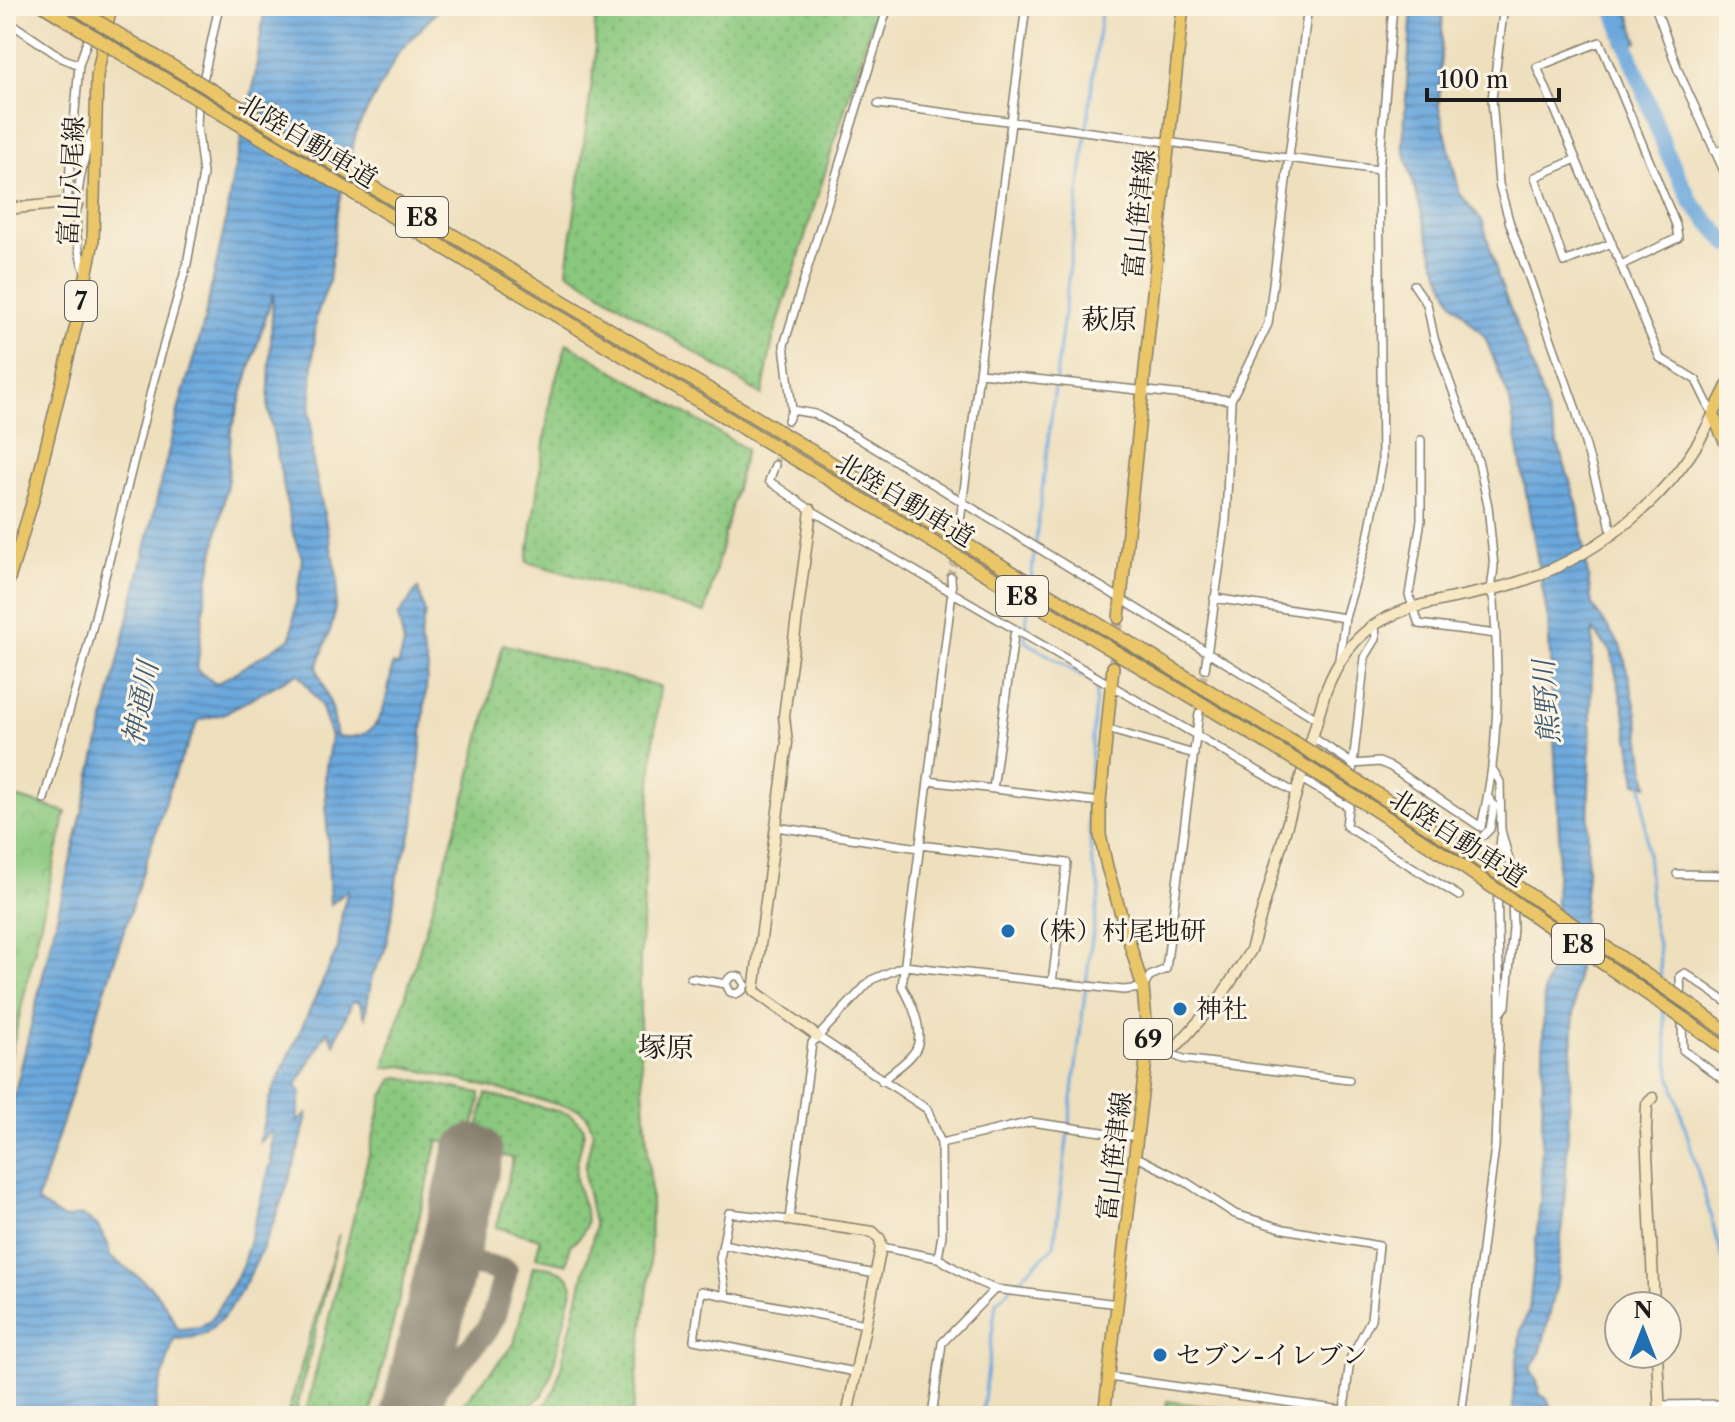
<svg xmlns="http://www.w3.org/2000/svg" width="1735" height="1422" viewBox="0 0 1735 1422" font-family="'Libre Caslon Text','Noto Serif JP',serif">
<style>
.grass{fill:url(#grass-dots);stroke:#53724d;stroke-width:2}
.park{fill:url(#park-crowns);stroke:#53724d;stroke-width:2}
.water{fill:url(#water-rules);stroke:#44627c;stroke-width:2;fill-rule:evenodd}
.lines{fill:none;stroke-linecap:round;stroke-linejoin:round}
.stream{stroke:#6ba7dc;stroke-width:3}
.river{stroke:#6ba7dc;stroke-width:16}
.taxiway{stroke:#857e6c;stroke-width:24}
.runway{stroke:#857e6c;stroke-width:60}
.street-tunnel{stroke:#c4b89d;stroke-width:7;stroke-dasharray:7 3.5;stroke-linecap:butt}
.primary-tunnel{stroke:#c4b89d;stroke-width:11;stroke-dasharray:11 5.5;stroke-linecap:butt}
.street-casing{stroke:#857e6c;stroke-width:10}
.secondary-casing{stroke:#857e6c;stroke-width:13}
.primary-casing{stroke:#857e6c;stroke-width:14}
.highway-casing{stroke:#857e6c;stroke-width:15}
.street{stroke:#fff;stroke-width:7}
.secondary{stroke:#f7e8c3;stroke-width:10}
.primary{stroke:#eac669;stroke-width:11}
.highway{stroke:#eac669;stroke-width:12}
.highway-bridge-casing{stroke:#857e6c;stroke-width:15;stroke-linecap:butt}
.highway-bridge{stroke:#eac669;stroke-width:12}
.poi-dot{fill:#1f6fb2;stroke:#fcf5e5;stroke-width:3}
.labels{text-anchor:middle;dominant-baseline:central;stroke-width:6;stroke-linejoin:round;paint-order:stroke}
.shield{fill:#fcf5e5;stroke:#5f5d58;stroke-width:2}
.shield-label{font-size:24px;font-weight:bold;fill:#1c1c1c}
.street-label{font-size:26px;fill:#1c1c1c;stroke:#fcf5e5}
.poi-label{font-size:26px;fill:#1c1c1c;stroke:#fcf5e5;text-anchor:start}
.neighbourhood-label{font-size:28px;fill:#1c1c1c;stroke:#fcf5e5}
.water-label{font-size:28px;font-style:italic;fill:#405b72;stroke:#fcf5e5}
</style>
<defs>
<pattern id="grass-dots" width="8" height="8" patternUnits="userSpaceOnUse" patternTransform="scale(2)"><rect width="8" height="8" fill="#8ac87e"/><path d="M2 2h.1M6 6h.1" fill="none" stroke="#76ab6c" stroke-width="1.8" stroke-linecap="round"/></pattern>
<pattern id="park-crowns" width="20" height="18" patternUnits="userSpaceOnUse" patternTransform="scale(2)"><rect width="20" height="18" fill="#8ac87e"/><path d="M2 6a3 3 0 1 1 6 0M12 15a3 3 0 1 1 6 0" fill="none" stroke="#76ab6c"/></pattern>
<pattern id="water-rules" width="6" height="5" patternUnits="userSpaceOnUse" patternTransform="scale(2)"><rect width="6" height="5" fill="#6ba7dc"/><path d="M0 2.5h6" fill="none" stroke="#5787b2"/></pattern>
</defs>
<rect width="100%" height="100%" fill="#fcf5e5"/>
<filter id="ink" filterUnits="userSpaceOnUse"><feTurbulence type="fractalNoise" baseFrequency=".0125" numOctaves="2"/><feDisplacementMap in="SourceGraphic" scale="16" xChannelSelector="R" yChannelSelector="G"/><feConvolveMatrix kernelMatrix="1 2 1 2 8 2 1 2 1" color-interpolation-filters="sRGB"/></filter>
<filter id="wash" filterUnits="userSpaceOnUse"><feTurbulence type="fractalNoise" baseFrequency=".006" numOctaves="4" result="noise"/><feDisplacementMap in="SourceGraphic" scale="32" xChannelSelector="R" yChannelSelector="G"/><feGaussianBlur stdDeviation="1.8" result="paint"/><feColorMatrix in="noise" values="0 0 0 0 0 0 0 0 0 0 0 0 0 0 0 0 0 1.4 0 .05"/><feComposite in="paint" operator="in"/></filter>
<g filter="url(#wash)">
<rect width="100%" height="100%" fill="#eedfbd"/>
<!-- grass -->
<path class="grass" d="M595,6H877L773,339L762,395L567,271L595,59Z
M567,343L746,449L705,613L527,562L551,395Z
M503,644L660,687L654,738L640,959V1048L651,1194L650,1271L632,1416H534L549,1400L556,1387L595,1228L585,1179V1168L593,1132L587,1116L578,1109L403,1066L384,1068L467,790Z
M399,1077L480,1093V1101L468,1147L438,1141L370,1416H305L383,1096L392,1080Z
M486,1094L570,1114L584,1128C584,1144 574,1162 576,1178C580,1206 601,1224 570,1245L567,1264L536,1257L540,1239L496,1227L513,1158L473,1149Z
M339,1234L295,1416H287Z
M533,1266C549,1267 568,1269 573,1286L550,1380L542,1395L521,1416H453L514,1344Z"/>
<!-- park -->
<path class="park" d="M6,794L66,812L6,1075Z
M1167,1401L1284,1416H1165Z"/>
<!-- water -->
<path class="water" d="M265,6H442L399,52L357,129L337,211L329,282L316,317L310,412L313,462L338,581L333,622L317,668L332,708L337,737C343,737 351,738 357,736C386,731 388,687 393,664L398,666L404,644L398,616L418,588L425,613L420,640L428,667L414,825L397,876L393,910L385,950L372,976L365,1017L359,1001L352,1002L334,1044L327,1031L296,1086L301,1092L297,1121L307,1114C298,1165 249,1308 204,1334C197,1339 184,1338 174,1339L157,1396L155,1416H6V1368L13,1358L6,1347V1130L179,407L202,330L225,224L232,181L254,83ZM273,293L268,408L293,534L302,558L291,638L216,684L197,670L205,598L228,479L231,431ZM298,673L321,705L331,737L325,774L330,905L348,890L342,912L338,948L269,1099L259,1143L272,1130L271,1163L242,1267L212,1319L200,1327L178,1329C163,1292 142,1278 110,1257L108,1244L97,1225L81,1215L65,1219L37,1202L174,775L199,720L223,714Z
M1412,6H1443L1439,107L1460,194L1483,222L1498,277L1532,365L1578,506L1592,605L1622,648L1636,709L1648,786L1636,783L1627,724L1611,652L1593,630L1587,873L1574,1009L1565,1193L1557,1283L1541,1351L1530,1369L1537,1381L1539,1394C1550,1399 1551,1404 1550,1416H1513V1393L1521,1329L1529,1310L1541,1192L1544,989L1553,963L1559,834L1548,620L1510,401L1485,337L1452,301L1434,258L1403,146Z
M1606,6H1627L1638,42L1619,46Z"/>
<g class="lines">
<!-- stream -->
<path class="stream" d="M1031,580L1102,6
M1642,782L1652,918L1659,949L1661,981
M1663,1009L1670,1075L1729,1280
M982,1416L996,1302L1054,1246L1091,944L1100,890L1092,863L1087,807L1097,685L1025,641L1028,604"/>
<!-- river -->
<path class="river" d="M1612,6L1666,151L1692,203L1729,245"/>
<!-- taxiway -->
<path class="taxiway" d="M410,1416L487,1330L494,1315L506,1271L448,1257"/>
<!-- runway -->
<path class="runway" d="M410,1416L473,1154"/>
</g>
</g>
<g filter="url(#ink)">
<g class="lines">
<!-- street-tunnel -->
<path class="street-tunnel" d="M775,465L788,420
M951,577L955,555
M1200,703L1205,669"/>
<!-- primary-tunnel -->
<path class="primary-tunnel" d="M1113,667L1119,618"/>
<defs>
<path id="street" d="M1504,6L1492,99L1499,184L1510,224L1575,407L1600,497L1608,514L1612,535
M1655,6L1678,70L1729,182
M1725,6L1729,46
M6,20L62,58L79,65L99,6
M878,104L1379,170
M1714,151L1729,150
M1576,159L1535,177L1564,262L1612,243
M67,203L79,65
M1621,265L1678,238L1676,225L1600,42L1537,67L1660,358L1696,380L1713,415
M85,271C68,229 79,173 92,131
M980,373L1231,400
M792,410L815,414L853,435L1317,719
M788,420L792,410L784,345L888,6
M1421,440V520L1409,595L1419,624L1496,634
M775,465L769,481L811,510L1297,794
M960,522L1026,6
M1214,598L1345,618
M1375,625L1376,639L1365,657L1346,826L1459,896
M1339,659L1345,618L1368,538L1382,464L1379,170L1393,6
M1205,669L1226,521L1231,400L1268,324L1308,6
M1107,729L1194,754
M1312,737L1353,764L1379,762L1391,767L1481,827C1500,747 1499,682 1494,601L1491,590L1494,567L1488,506L1479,464L1434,338L1427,304L1414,285
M1301,779L1349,807
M928,781L1100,802
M993,789L1015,629
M44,799L87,649L154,379L187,264L203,174L197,125L198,104L219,6
M776,827L919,848
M1484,835L1490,829L1494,806L1488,797
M920,845L1067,863L1052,983
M1677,874L1729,875
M691,978L726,984L730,992L736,994L743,990L745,985L740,977C734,974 728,977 726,984
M1729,1004L1685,973L1680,976L1683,1050L1729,1084
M1500,1012C1500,954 1494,895 1501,837
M817,1036L927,1109L941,1143L942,1235L938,1258
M1164,1051L1183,1059L1349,1080
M882,1081C892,1071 910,1061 916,1049C925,1031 911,1001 902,986L952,592L951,577
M941,1143L1031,1122L1138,1137
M1135,1156L1186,1182L1235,1214L1284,1229L1379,1246L1371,1319L1350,1359L1344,1411
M723,1244L875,1274
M881,1247L938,1258L976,1281L995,1289L1118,1304
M726,1296L720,1258L729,1213L789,1220L812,1043L871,980L904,966L1123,990L1143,988L1150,976L1166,969L1199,713
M855,1372L694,1340L701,1291L865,1324
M1109,1377L1384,1416
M1660,1405L1729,1404
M932,1416L942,1343L995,1289
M1461,1416L1495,1147L1500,1014L1506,1006L1513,928L1511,867L1501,830L1500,782L1493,770"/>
<path id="secondary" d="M6,209L67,203L77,205
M811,510L784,716L787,743L754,991L817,1036
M1148,1056L1176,1047L1222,995L1251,950L1325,693C1362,591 1440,610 1525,580C1604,552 1677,492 1713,415
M1653,1098L1647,1104L1646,1130L1654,1306
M789,1220L873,1232L880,1239L881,1247L847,1416
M1657,1354L1660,1416"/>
<path id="primary" d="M1729,383L1713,415L1729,451
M6,589L33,500L77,321L93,242L97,76L111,6
M1119,618L1183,6
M1104,1416L1148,1043L1143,988L1107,867L1100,835V802L1113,667"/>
<path id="highway" d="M44,6L86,32
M73,6L90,17
M755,417L1299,745
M750,432L1295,760
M1365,786L1467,852
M1361,801L1462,866
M1693,1007L1729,1033
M1691,1024L1729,1052"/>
</defs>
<!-- street casing -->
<use href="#street" class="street-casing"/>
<!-- secondary casing -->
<use href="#secondary" class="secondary-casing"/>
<!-- primary casing -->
<use href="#primary" class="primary-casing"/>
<!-- highway casing -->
<use href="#highway" class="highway-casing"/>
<!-- street -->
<use href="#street" class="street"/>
<!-- secondary -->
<use href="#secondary" class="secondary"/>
<!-- primary -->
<use href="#primary" class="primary"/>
<!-- highway -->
<use href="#highway" class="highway"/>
<defs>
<path id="highway-bridge" d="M90,17L755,417
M86,32L750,432
M1299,745L1365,786
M1295,760L1361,801
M1467,852L1693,1007
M1462,866L1691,1024"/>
</defs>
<!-- highway-bridge casing -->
<use href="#highway-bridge" class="highway-bridge-casing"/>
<!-- highway-bridge -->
<use href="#highway-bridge" class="highway-bridge"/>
</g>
</g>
<!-- markers -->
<g class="poi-dot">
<circle cx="1008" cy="931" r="8"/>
<circle cx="1180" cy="1009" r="8"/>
<circle cx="1160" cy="1355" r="8"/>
</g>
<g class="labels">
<!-- shield labels -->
<g class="shield">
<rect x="396" y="197" width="52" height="40" rx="6"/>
<rect x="65" y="281" width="32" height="40" rx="6"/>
<rect x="996" y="576" width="52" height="40" rx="6"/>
<rect x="1552" y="924" width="52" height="40" rx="6"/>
<rect x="1124" y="1019" width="48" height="40" rx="6"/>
</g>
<g class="shield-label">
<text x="422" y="217">E8</text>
<text x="81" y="301">7</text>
<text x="1022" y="596">E8</text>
<text x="1578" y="944">E8</text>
<text x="1148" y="1039">69</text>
</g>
<!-- street labels -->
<g class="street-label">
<text transform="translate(308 141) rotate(31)">北陸自動車道</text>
<text transform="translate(71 181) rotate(-87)">富山八尾線</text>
<text transform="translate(1139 214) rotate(-84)">富山笹津線</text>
<text transform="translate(905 500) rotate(31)">北陸自動車道</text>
<text transform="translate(1458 838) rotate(33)">北陸自動車道</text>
<text transform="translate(1114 1156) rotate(-83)">富山笹津線</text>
</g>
<!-- poi labels -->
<g class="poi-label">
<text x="1024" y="931">（株）村尾地研</text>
<text x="1196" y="1009">神社</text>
<text x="1176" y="1355">セブン-イレブン</text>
</g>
<!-- neighbourhood labels -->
<g class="neighbourhood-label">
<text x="1109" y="319">萩原</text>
<text x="666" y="1047">塚原</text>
</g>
<!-- water labels -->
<g class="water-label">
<text transform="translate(1546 702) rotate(-94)">熊野川</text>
<text transform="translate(140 703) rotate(-79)">神通川</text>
</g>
</g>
<!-- margin -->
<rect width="1735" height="1422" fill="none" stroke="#fcf5e5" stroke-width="32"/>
<!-- north arrow -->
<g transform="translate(1643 1330)"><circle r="38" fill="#fcf5e5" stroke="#a29e95" stroke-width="2"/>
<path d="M0-6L14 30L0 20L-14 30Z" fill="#1f6fb2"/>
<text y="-12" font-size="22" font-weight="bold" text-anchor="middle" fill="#1c1c1c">N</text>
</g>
<!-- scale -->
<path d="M1427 88v12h132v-12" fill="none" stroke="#1c1c1c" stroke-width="4"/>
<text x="1439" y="88" font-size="24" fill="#1c1c1c" stroke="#fcf5e5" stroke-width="6" paint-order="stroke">100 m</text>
</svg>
